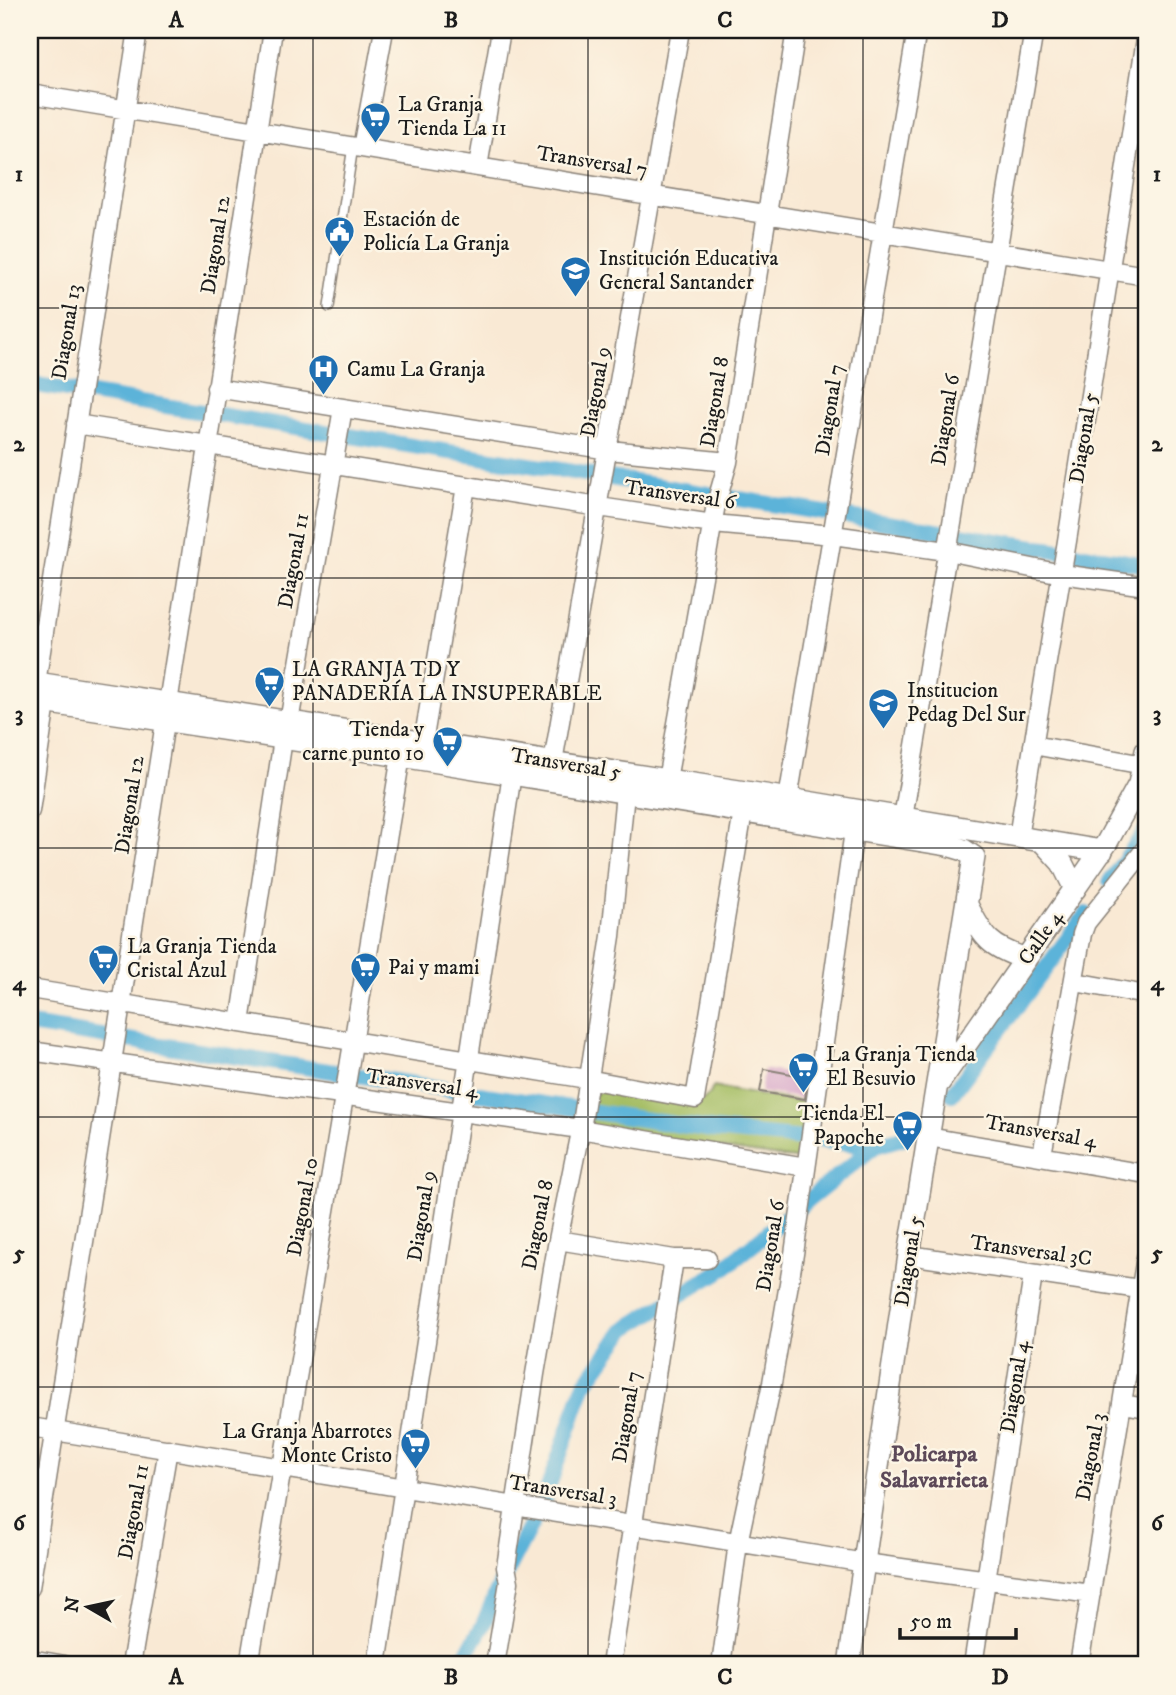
<svg xmlns="http://www.w3.org/2000/svg" width="1176" height="1695" viewBox="0 0 1176 1695" font-family="'IM FELL DW Pica',serif">
<style>
.green{fill:#a4bd63;stroke:#606c40;stroke-width:2}
.lines{fill:none;stroke-linecap:round;stroke-linejoin:round}
.canal{stroke:#5cb3d9;stroke-width:16}
.building{fill:#d29cc6}
.service-casing{stroke:#8a8278;stroke-width:12}
.minor-casing{stroke:#8a8278;stroke-width:21}
.tertiary-casing{stroke:#8a8278;stroke-width:24}
.service{stroke:#fff;stroke-width:9}
.minor{stroke:#fff;stroke-width:18}
.tertiary{stroke:#fff;stroke-width:21}
.grid{fill:none;stroke:#1c1c1c;stroke-width:2;stroke-opacity:0.55}
.labels{text-anchor:middle;dominant-baseline:central;stroke-width:5;stroke-linejoin:round;paint-order:stroke}
.poi-label{font-size:21px;fill:#1c1c1c;stroke:#fcf5e5;text-anchor:start}
.street-label{font-size:21px;fill:#1c1c1c;stroke:#fcf5e5}
.neighbourhood-label{font-size:23px;font-weight:bold;fill:#5c4958;stroke:#fcf5e5}
.neatline{fill:none;stroke:#1c1c1c;stroke-width:2.5}
.grid-label{font-size:23px;text-anchor:middle;font-weight:bold;fill:#1c1c1c}
</style>
<rect width="100%" height="100%" fill="#fcf5e5"/>
<filter id="ink" filterUnits="userSpaceOnUse"><feTurbulence type="fractalNoise" baseFrequency=".0143" numOctaves="2"/><feDisplacementMap in="SourceGraphic" scale="14" xChannelSelector="R" yChannelSelector="G"/><feConvolveMatrix kernelMatrix="1 2 1 2 8 2 1 2 1" color-interpolation-filters="sRGB"/></filter>
<filter id="wash" filterUnits="userSpaceOnUse"><feTurbulence type="fractalNoise" baseFrequency=".00686" numOctaves="4" result="noise"/><feDisplacementMap in="SourceGraphic" scale="28" xChannelSelector="R" yChannelSelector="G"/><feGaussianBlur stdDeviation="1.57" result="paint"/><feColorMatrix in="noise" values="0 0 0 0 0 0 0 0 0 0 0 0 0 0 0 0 0 1.4 0 .05"/><feComposite in="paint" operator="in"/></filter>
<g filter="url(#wash)">
<rect width="100%" height="100%" fill="#f9e9d4"/>
<!-- green -->
<path class="green" d="M713,1087L809,1103L801,1160L593,1130L587,1117L590,1099L601,1090L700,1102L710,1094Z"/>
<g class="lines">
<!-- canal -->
<path class="canal" d="M30,384L1146,565
M1110,881L1146,830
M30,1025L713,1130L875,1146
M952,1094L1086,914
M455,1665L467,1653L482,1627L498,1589L543,1502L584,1386L625,1329L723,1269L875,1146L905,1137"/>
</g>
<g id="blocks">
<!-- building -->
<path class="building" d="M764,1069L808,1077L805,1099L760,1092Z"/>
</g>
</g>
<g filter="url(#ink)">
<use href="#blocks" fill-opacity="0" stroke="#8a8278" stroke-width="2"/>
<g class="lines">
<defs>
<path id="service" d="M329,307L353,146"/>
<path id="minor" d="M30,94L1146,276
M362,148L384,30
M478,167L501,30
M216,388L609,450L728,462
M76,424L599,507L713,524L833,535L947,551L1062,574L1146,586
M36,683L138,30
M289,722L343,408
M423,743L466,486
M1033,745L1144,765
M553,762L680,30
M667,780L716,504L728,462L796,30
M788,799L917,30
M30,811L46,703
M903,818L1034,30
M1018,837L1067,541L1146,39
M1075,982L1146,995
M30,989L587,1079L695,1099L743,812
M240,1023L283,739
M30,1051L580,1129L806,1167
M928,1137L1146,1174
M1042,1155L1082,934L1086,923L1146,848
M558,1240L674,1259H707
M909,1255L1146,1290
M1123,1404L1146,1408
M30,1427L865,1563L1091,1594
M30,1588L273,30
M30,1659L65,1665
M131,1665L168,1449
M249,1665L401,756
M377,1665L512,774
M495,1665L509,1582L506,1567L535,1374L558,1240L583,1117L611,936L625,793
M611,1665L674,1259
M721,1665L738,1543L772,1383L794,1254L854,831
M973,1665L1033,1275
M1079,1665L1146,1257"/>
<path id="tertiary" d="M30,682L765,795L1102,851
M30,700L401,756L947,845L964,850L974,857
M1042,841L1062,863L1075,889
M967,905C984,939 990,947 1026,959
M939,1083L1106,844L1139,784L1146,751
M849,1665L909,1255L974,857"/>
</defs>
<!-- service casing -->
<use href="#service" class="service-casing"/>
<!-- minor casing -->
<use href="#minor" class="minor-casing"/>
<!-- tertiary casing -->
<use href="#tertiary" class="tertiary-casing"/>
<!-- service -->
<use href="#service" class="service"/>
<!-- minor -->
<use href="#minor" class="minor"/>
<!-- tertiary -->
<use href="#tertiary" class="tertiary"/>
</g>
</g>
<!-- grid -->
<path class="grid" d="M313,30V1665M588,30V1665M863,30V1665M30,308H1146M30,578H1146M30,848H1146M30,1117H1146M30,1387H1146"/>
<!-- icons -->
<defs>
<symbol id="supermarket-pin" viewBox="-11 -11 22 30"><path d="M0 17L-7.5 6A9.5 9.5 0 1 1 7.5 6Z" fill="#1f6fb2" stroke="#fcf5e5"/><path d="M-6-5.5h2.5l.6 2H6L4.5 2H-2.5L-4.4-4H-6ZM-1.5 3.2a1.3 1.3 0 1 0 .1 0ZM3 3.2a1.3 1.3 0 1 0 .1 0Z" fill="#fff"/></symbol>
<symbol id="civic-pin" viewBox="-11 -11 22 30"><path d="M0 17L-7.5 6A9.5 9.5 0 1 1 7.5 6Z" fill="#1f6fb2" stroke="#fcf5e5"/><path d="M-.6-6.5H3V-4.5H.6V-3L4-1V1h2V6H-6V1h2V-1L-.6-3ZM-1.2 2.5V6h2.4V2.5Z" fill="#fff"/></symbol>
<symbol id="school-pin" viewBox="-11 -11 22 30"><path d="M0 17L-7.5 6A9.5 9.5 0 1 1 7.5 6Z" fill="#1f6fb2" stroke="#fcf5e5"/><path d="M0-5L7-2L0 1L-7-2ZM-4 1L0 2.5L4 1V4Q0 6-4 4Z" fill="#fff"/></symbol>
<symbol id="hospital-pin" viewBox="-11 -11 22 30"><path d="M0 17L-7.5 6A9.5 9.5 0 1 1 7.5 6Z" fill="#1f6fb2" stroke="#fcf5e5"/><path d="M-5-5h3v3.5h4V-5h3V5h-3V1.5h-4V5h-3Z" fill="#fff"/></symbol>
</defs>
<g fill-rule="evenodd">
<use href="#supermarket-pin" x="358" y="100" width="35" height="47"/>
<use href="#civic-pin" x="322" y="214" width="35" height="47"/>
<use href="#school-pin" x="558" y="254" width="35" height="47"/>
<use href="#hospital-pin" x="306" y="352" width="35" height="47"/>
<use href="#supermarket-pin" x="252" y="664" width="35" height="47"/>
<use href="#school-pin" x="866" y="686" width="35" height="47"/>
<use href="#supermarket-pin" x="430" y="724" width="35" height="47"/>
<use href="#supermarket-pin" x="86" y="942" width="35" height="47"/>
<use href="#supermarket-pin" x="348" y="950" width="35" height="47"/>
<use href="#supermarket-pin" x="786" y="1050" width="35" height="47"/>
<use href="#supermarket-pin" x="890" y="1108" width="35" height="47"/>
<use href="#supermarket-pin" x="398" y="1426" width="35" height="47"/>
</g>
<g class="labels">
<!-- poi labels -->
<g class="poi-label">
<text x="398" y="105">La Granja<tspan x="398" dy="24">Tienda La 11</tspan></text>
<text x="363" y="220">Estación de<tspan x="363" dy="24">Policía La Granja</tspan></text>
<text x="599" y="259">Institución Educativa<tspan x="599" dy="24">General Santander</tspan></text>
<text x="347" y="370">Camu La Granja</text>
<text x="292" y="670">LA GRANJA TD Y<tspan x="292" dy="24">PANADERÍA LA INSUPERABLE</tspan></text>
<text x="907" y="691">Institucion<tspan x="907" dy="24">Pedag Del Sur</tspan></text>
<text x="424" y="730" text-anchor="end">Tienda y<tspan x="424" dy="24">carne punto 10</tspan></text>
<text x="127" y="947">La Granja Tienda<tspan x="127" dy="24">Cristal Azul</tspan></text>
<text x="388" y="968">Pai y mami</text>
<text x="826" y="1055">La Granja Tienda<tspan x="826" dy="24">El Besuvio</tspan></text>
<text x="884" y="1114" text-anchor="end">Tienda El<tspan x="884" dy="24">Papoche</tspan></text>
<text x="392" y="1432" text-anchor="end">La Granja Abarrotes<tspan x="392" dy="24">Monte Cristo</tspan></text>
</g>
<!-- street labels -->
<g class="street-label">
<text transform="translate(592 162) rotate(9)">Transversal 7</text>
<text transform="translate(216 245) rotate(-81)">Diagonal 12</text>
<text transform="translate(67 332) rotate(-81)">Diagonal 13</text>
<text transform="translate(596 392) rotate(-80)">Diagonal 9</text>
<text transform="translate(715 402) rotate(-81)">Diagonal 8</text>
<text transform="translate(830 410) rotate(-81)">Diagonal 7</text>
<text transform="translate(946 420) rotate(-81)">Diagonal 6</text>
<text transform="translate(1084 438) rotate(-81)">Diagonal 5</text>
<text transform="translate(680 495) rotate(8)">Transversal 6</text>
<text transform="translate(294 561) rotate(-80)">Diagonal 11</text>
<text transform="translate(566 764) rotate(9)">Transversal 5</text>
<text transform="translate(130 805) rotate(-81)">Diagonal 12</text>
<text transform="translate(1041 938) rotate(-55)">Calle 4</text>
<text transform="translate(422 1084) rotate(8)">Transversal 4</text>
<text transform="translate(1041 1132) rotate(10)">Transversal 4</text>
<text transform="translate(303 1207) rotate(-80)">Diagonal 10</text>
<text transform="translate(422 1216) rotate(-81)">Diagonal 9</text>
<text transform="translate(538 1225) rotate(-79)">Diagonal 8</text>
<text transform="translate(771 1246) rotate(-81)">Diagonal 6</text>
<text transform="translate(1031 1251) rotate(8)">Transversal 3C</text>
<text transform="translate(909 1261) rotate(-81)">Diagonal 5</text>
<text transform="translate(1015 1387) rotate(-81)">Diagonal 4</text>
<text transform="translate(627 1417) rotate(-81)">Diagonal 7</text>
<text transform="translate(1091 1457) rotate(-80)">Diagonal 3</text>
<text transform="translate(563 1491) rotate(9)">Transversal 3</text>
<text transform="translate(134 1512) rotate(-80)">Diagonal 11</text>
</g>
<!-- neighbourhood labels -->
<g class="neighbourhood-label">
<text x="934" y="1454">Policarpa<tspan x="934" dy="26">Salavarrieta</tspan></text>
</g>
</g>
<!-- margin -->
<rect width="1176" height="1695" fill="none" stroke="#fcf5e5" stroke-width="77"/>
<!-- north arrow -->
<g transform="translate(88 1607) rotate(279)" stroke="#fcf5e5" stroke-width="5" paint-order="stroke">
<path d="M0-5L12 26L0 18L-12 26Z" fill="#1c1c1c"/>
<text y="-10" font-size="19" font-weight="bold" text-anchor="middle" fill="#1c1c1c">N</text>
</g>
<!-- scale -->
<path d="M900 1628v10h116v-10" fill="none" stroke="#1c1c1c" stroke-width="3.5"/>
<text x="910" y="1628" font-size="21" fill="#1c1c1c" stroke="#fcf5e5" stroke-width="5" paint-order="stroke">50 m</text>
<rect x="38" y="38" width="1100" height="1618" class="neatline"/>
<g class="grid-label">
<text x="176" y="27">A</text>
<text x="451" y="27">B</text>
<text x="725" y="27">C</text>
<text x="1000" y="27">D</text>
<text x="19" y="181">1</text>
<text x="1157" y="181">1</text>
<text x="19" y="451">2</text>
<text x="1157" y="451">2</text>
<text x="19" y="721">3</text>
<text x="1157" y="721">3</text>
<text x="19" y="990">4</text>
<text x="1157" y="990">4</text>
<text x="19" y="1260">5</text>
<text x="1157" y="1260">5</text>
<text x="19" y="1530">6</text>
<text x="1157" y="1530">6</text>
<text x="176" y="1684">A</text>
<text x="451" y="1684">B</text>
<text x="725" y="1684">C</text>
<text x="1000" y="1684">D</text>
</g>
</svg>
